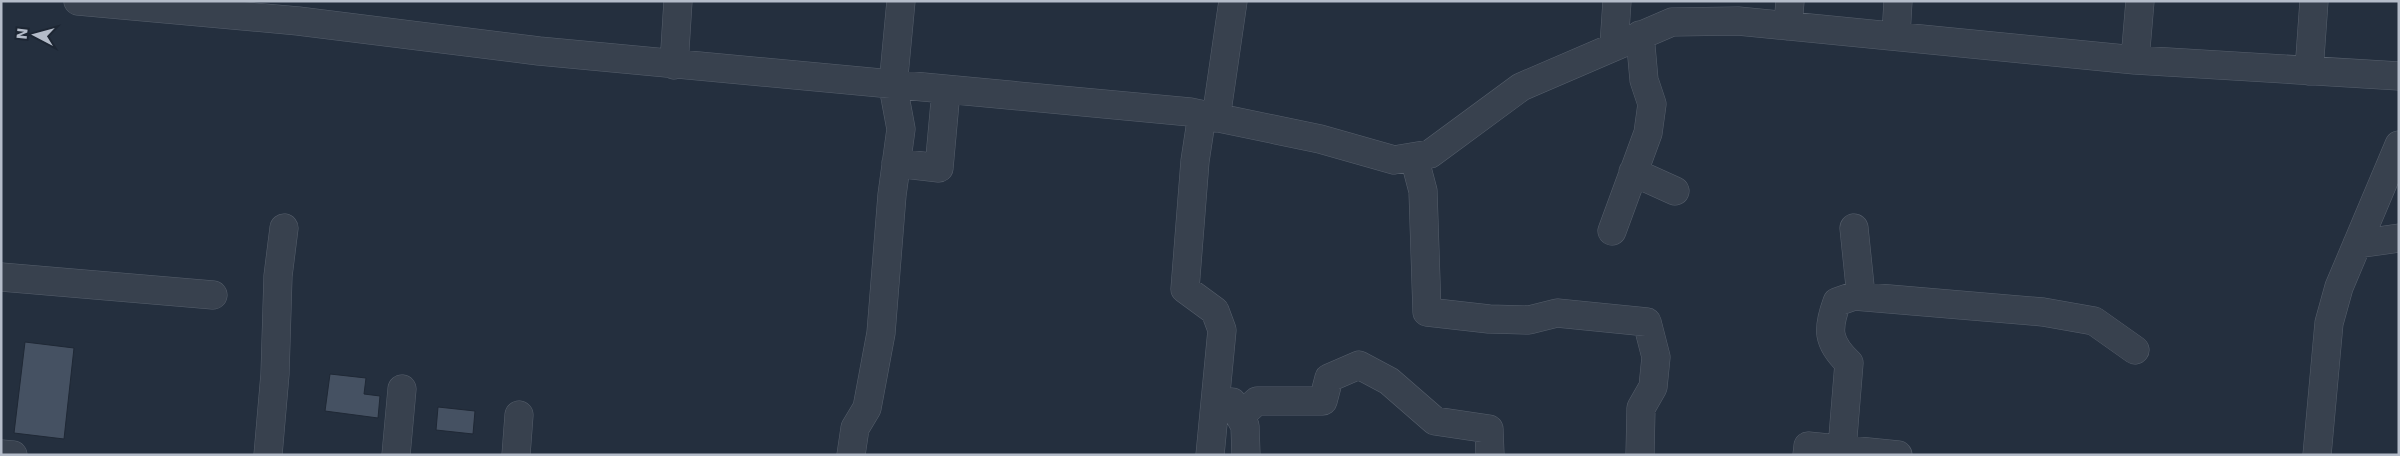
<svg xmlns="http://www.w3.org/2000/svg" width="2400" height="456" viewBox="0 0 2400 456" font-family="'DejaVu Sans',sans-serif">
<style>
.building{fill:#455162;stroke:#1f2835}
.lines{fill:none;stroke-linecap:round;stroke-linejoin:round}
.street-casing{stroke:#565f6c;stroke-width:29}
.street{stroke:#38414e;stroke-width:28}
</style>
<rect width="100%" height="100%" fill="#242f3e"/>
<!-- building -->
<path class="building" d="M25,342L74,348L64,439L14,433Z
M330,374L366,378L364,394L380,396L378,418L325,411Z
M438,407L475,411L473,434L436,430Z"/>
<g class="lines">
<defs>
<path id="street" d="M78,1L298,21L539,51L1190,112L1320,139L1394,160L1430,154L1521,87L1672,22L1738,21L2135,60L2399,76
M1788,26L1790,1
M1896,36L1898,1
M1614,46L1617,1
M2135,60L2140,1
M674,65L678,1
M2309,71L2314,1
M1202,115L1195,161L1185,289L1215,311L1222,330L1210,455
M1216,118L1233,1
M1414,157L1423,191L1427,312L1489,319L1529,320L1557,313L1647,322L1656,357L1653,387L1641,408L1640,455
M896,163L939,168L946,91
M1633,172L1675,191
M1854,228L1861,296
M1612,231L1648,133L1652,104L1644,80L1640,35
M2357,244L2399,238
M1,277L213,295
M1232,402L1245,426L1246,455
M1240,416L1257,401H1323L1329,378L1359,365L1389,381L1435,421L1489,429L1490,455
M1842,449L1849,363C1827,342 1827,329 1837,302L1854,296L2043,312L2094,321L2135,350
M1,454L13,455
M268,455L275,374L278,276L284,228
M396,455L402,389
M516,455L519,415
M851,455L855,428L867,408L881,333L892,195L901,129L893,86L901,1
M1807,455L1808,446L1898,455
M2317,455L2329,323L2339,287L2399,145"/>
</defs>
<!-- street casing -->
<use href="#street" class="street-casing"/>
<!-- street -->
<use href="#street" class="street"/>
</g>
<!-- border -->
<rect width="2400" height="456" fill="none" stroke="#b4bcc9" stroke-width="5"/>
<!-- north arrow -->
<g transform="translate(35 35) rotate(276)" stroke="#1d2633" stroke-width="4" paint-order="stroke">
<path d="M0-4L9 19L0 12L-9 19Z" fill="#b4bcc9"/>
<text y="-8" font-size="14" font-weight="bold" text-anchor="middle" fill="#b4bcc9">N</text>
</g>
</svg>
